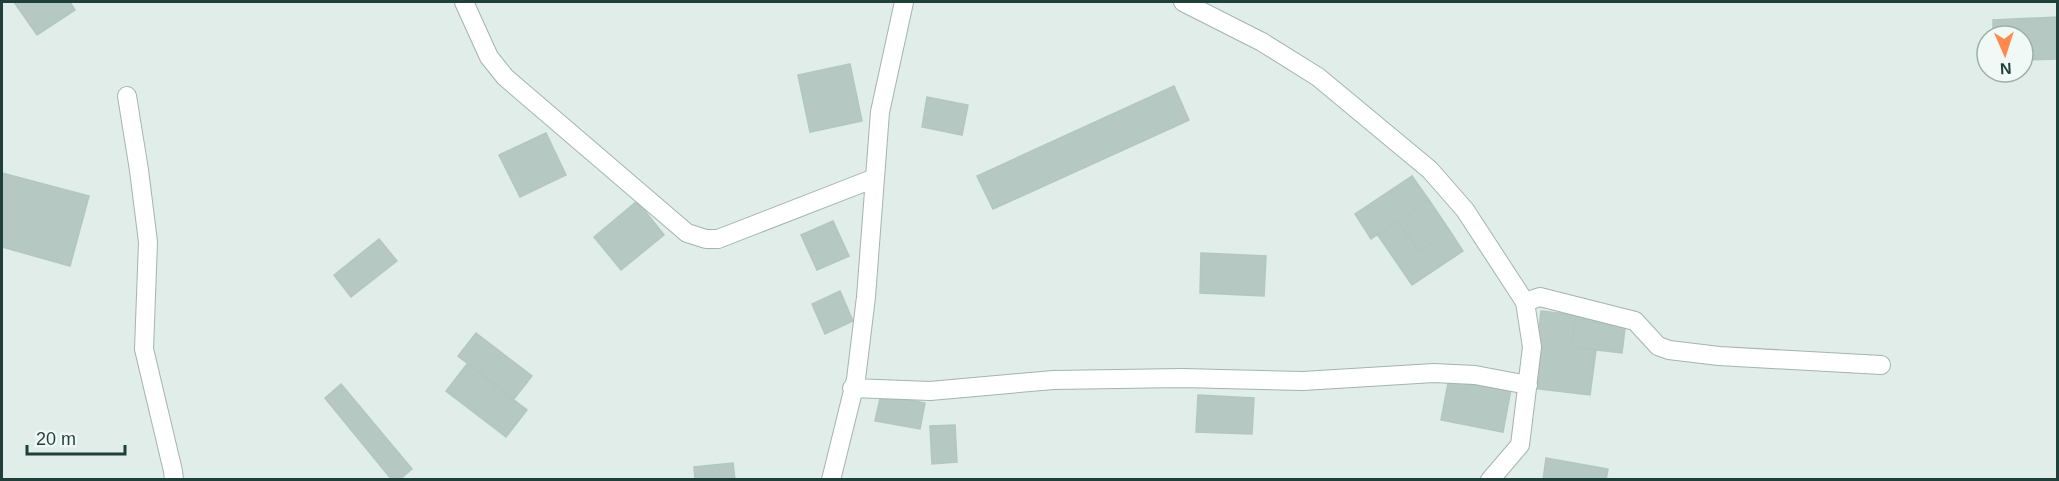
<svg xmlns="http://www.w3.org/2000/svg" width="2059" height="481" viewBox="0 0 2059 481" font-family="Arial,sans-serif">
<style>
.building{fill:#b5c8c2;stroke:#b2c7c0;stroke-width:1.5}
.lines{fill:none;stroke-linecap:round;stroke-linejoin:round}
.minor-casing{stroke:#a2b5b0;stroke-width:20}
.minor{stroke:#fff;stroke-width:18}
</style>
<rect width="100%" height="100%" fill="#e0ede8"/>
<!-- building -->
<path class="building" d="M14,2H70L75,10L37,35Z
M2058,17V59L2023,60V36H1993V20Z
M850,64L862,121L810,132L798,75Z
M1174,86L1189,120L993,209L977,176Z
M927,97L968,105L962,135L922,127Z
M546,133L566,175L520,197L499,155Z
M2,173L89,196L70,266L2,247Z
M1412,176L1429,200L1371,239L1355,214Z
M1429,200L1450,231L1419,252L1398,221Z
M637,201L664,235L621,270L594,237Z
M833,221L849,256L817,270L801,235Z
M1398,221L1419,252L1450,231L1463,251L1412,285L1377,234Z
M379,239L397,261L351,297L334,275Z
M1201,253L1266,256L1264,296L1200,293Z
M840,291L853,321L825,334L812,304Z
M1541,311L1576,315L1571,347L1596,350L1590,395L1532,388Z
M1576,315L1626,321L1622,353L1571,347Z
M476,333L532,376L514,399L458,356Z
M467,364L527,410L506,437L446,391Z
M1449,378L1511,389L1503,432L1441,420Z
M341,384L412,469L399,480H392L325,398Z
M881,394L925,403L920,429L875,421Z
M1198,395L1254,398L1252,434L1196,432Z
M955,425L957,462L932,464L930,426Z
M1546,458L1608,469L1606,480H1543Z
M733,463L735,480H695L694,467Z"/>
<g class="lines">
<defs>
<path id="minor" d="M464,2L489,57L505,77L687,233L706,239H718L875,178
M1183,2L1262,42L1318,77L1430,170L1465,210L1525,302L1532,347L1520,445L1490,480
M127,96L139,170L148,242L144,349L173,471L174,480
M1525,302L1540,297L1635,321L1658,346L1669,350L1719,356L1881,365
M852,388L930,391L1053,380L1182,378L1303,381L1434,373L1475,375L1528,385
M831,480L856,379L866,297L880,112L904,2"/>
</defs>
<!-- minor casing -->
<use href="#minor" class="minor-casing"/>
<!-- minor -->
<use href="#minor" class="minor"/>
</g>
<!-- border -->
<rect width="2059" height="481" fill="none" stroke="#1f3f3a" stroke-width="6"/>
<!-- north arrow -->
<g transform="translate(2005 54) rotate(177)"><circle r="28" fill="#f1f9f6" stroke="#9dafab" stroke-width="1.5"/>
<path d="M0-4.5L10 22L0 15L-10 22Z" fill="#ff8a4c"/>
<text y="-9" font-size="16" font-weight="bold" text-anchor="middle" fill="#1f3f3a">N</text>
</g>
<!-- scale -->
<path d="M27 445v9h98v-9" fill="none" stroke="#1f3f3a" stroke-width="3"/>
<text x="36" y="445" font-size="18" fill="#1f3f3a" stroke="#f1f9f6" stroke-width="4.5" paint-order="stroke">20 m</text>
</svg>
